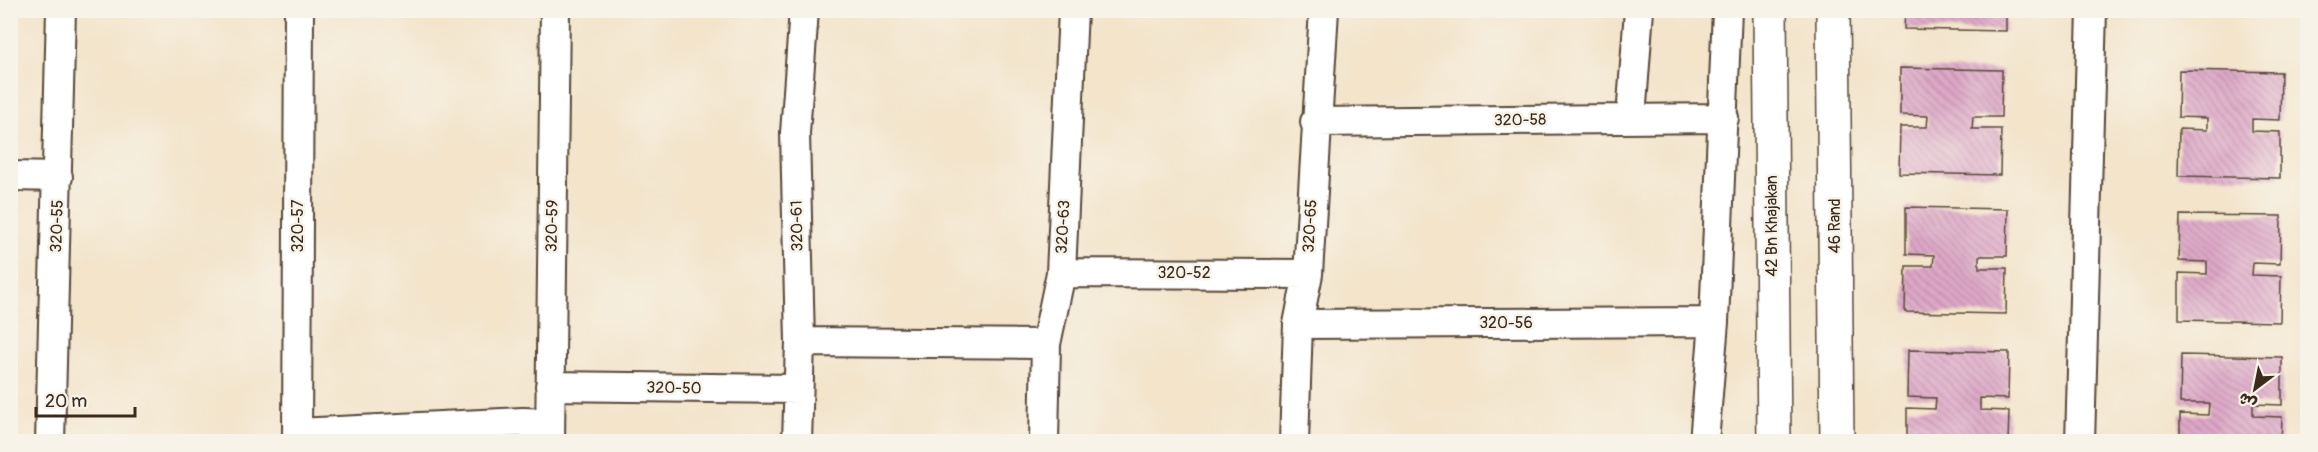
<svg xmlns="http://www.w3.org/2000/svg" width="2318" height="452" viewBox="0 0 2318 452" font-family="Pangolin,'Playpen Sans Arabic',sans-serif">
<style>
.building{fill:url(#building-back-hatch)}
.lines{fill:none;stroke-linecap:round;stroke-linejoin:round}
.street-casing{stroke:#574638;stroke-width:32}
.secondary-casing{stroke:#574638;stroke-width:36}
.street{stroke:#fff;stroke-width:28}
.secondary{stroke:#fff;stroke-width:33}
.labels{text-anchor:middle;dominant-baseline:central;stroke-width:5;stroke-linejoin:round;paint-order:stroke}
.street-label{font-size:16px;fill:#3b2a1e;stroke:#f7f3e8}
</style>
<defs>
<pattern id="building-back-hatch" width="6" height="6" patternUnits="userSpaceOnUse" patternTransform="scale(1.5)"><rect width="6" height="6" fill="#dea8c8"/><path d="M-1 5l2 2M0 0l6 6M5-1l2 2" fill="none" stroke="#b589a2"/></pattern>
</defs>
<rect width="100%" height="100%" fill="#f7f3e8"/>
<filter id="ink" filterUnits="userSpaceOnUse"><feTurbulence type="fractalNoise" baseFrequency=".0167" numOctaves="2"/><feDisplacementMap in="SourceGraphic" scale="12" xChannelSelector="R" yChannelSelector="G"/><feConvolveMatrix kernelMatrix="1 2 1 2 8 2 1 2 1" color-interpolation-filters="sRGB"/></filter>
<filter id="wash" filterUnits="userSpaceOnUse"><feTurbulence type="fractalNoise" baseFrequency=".008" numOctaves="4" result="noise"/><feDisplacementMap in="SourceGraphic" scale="24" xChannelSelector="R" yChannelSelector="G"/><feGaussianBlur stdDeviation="1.35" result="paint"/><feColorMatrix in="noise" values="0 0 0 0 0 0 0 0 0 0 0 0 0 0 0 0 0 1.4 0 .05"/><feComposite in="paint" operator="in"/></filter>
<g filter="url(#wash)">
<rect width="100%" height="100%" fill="#f3e4ca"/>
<g id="blocks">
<!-- building -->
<path class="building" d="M1905,10H2006V31L1904,29Z
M1900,68L2002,70L2001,117H1973L1972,129H2001L2000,175L1899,173L1900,127H1927L1928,116L1900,115Z
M2179,70L2281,72L2280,120L2252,119V131L2280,132V178L2178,176L2179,129L2207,130V118L2178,117Z
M1906,207L2008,209L2007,256H1979V268H2007L2006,314L1905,312L1906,266H1933L1934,255L1906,254Z
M2180,215L2281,216L2280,264L2253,263L2252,275L2281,276L2280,322L2179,320V273L2207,274V262L2179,261Z
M1908,350L2009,352L2008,399L1980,398V410L2009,411L2008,442H1907V408L1935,409L1936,398L1907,397Z
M2181,355L2282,357V405L2253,404V416L2282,417L2281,442H2180V414L2208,415L2209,403H2180Z"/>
</g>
</g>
<g filter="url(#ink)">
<use href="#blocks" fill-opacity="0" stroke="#574638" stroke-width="1.5"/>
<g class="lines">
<defs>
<path id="street" d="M1631,118L1639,10
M1315,122L1724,118
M10,176L58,177
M1061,273L1308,274
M1298,324L1714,322
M800,342L1046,344
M550,386L798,389
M297,433L523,422L550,423
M50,442L61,10
M297,442L299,10
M550,442L555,10
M797,442L800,342L795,133L804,10
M1044,442L1046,344L1061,273L1073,10
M1294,442L1298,324L1308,274L1324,10
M1704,442L1714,322L1727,10
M2080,442L2092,10"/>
<path id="secondary" d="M1770,10L1774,442
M1833,10L1837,442"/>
</defs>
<!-- street casing -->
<use href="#street" class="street-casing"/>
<!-- secondary casing -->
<use href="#secondary" class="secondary-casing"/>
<!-- street -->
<use href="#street" class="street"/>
<!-- secondary -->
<use href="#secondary" class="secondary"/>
</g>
</g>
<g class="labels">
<!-- street labels -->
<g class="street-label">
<text transform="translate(1520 120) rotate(-1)">320-58</text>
<text transform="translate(57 226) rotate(-88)">320-55</text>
<text transform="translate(298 226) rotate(-90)">320-57</text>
<text transform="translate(552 226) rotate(-89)">320-59</text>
<text transform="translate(797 226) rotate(-91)">320-61</text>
<text transform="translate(1310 226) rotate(-87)">320-65</text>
<text transform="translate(1772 226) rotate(-90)">42 Bn Khajakan</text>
<text transform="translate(1835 226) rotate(-90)">46 Rand</text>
<text transform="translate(1063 227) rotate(-87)">320-63</text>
<text x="1184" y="273">320-52</text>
<text x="1506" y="323">320-56</text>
<text transform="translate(674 388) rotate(1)">320-50</text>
</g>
</g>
<!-- margin -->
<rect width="2318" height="452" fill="none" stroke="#f7f3e8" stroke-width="36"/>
<!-- north arrow -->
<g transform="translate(2255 389) rotate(212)" stroke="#f7f3e8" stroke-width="4.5" paint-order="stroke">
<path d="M0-4.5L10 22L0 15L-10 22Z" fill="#3b2a1e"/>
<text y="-9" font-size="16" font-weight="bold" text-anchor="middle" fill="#3b2a1e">ش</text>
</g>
<!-- scale -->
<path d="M36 407v9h99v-9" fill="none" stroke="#3b2a1e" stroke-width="3"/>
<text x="45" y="407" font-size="18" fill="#3b2a1e" stroke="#f7f3e8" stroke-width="4.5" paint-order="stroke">20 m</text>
</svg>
